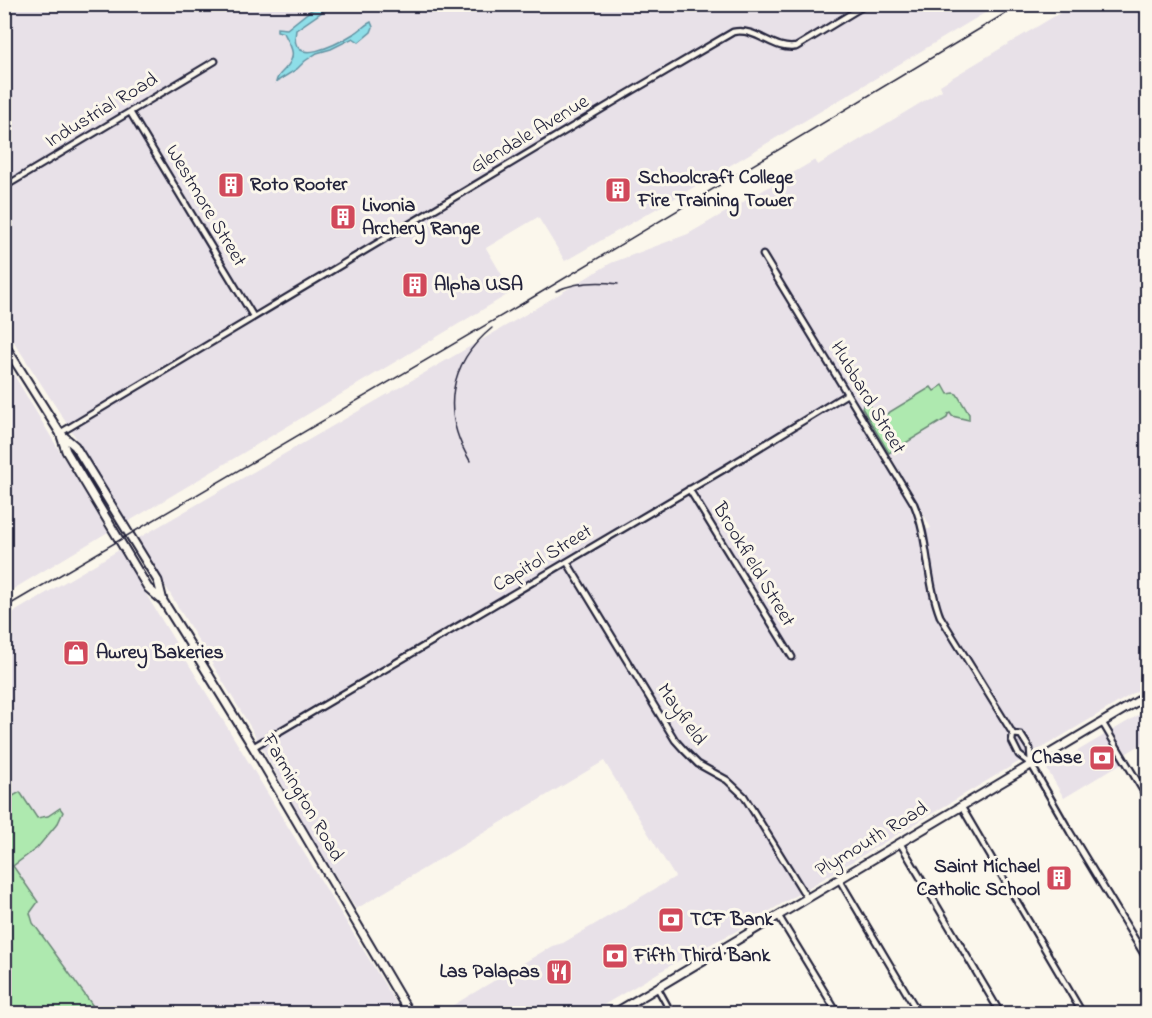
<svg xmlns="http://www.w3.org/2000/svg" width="1152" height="1018" viewBox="0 0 1152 1018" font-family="'Indie Flower',sans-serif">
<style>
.built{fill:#e8e1e8;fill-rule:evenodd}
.green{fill:#aee9af;stroke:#688675;stroke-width:1.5}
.water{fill:#8edee8;stroke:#6393a3;stroke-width:1.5}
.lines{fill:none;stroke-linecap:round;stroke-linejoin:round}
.minor-casing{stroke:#22223b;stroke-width:9}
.secondary-casing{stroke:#22223b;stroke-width:11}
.minor{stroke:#fbf7ec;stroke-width:4.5}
.secondary{stroke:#fbf7ec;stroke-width:7}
.rail{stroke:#22223b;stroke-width:1.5}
.labels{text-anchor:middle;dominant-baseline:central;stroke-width:6;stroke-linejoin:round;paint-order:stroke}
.street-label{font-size:20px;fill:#22223b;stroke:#fbf7ec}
.poi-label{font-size:20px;font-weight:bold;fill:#22223b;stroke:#fbf7ec;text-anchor:start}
</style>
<rect width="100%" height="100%" fill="#fbf7ec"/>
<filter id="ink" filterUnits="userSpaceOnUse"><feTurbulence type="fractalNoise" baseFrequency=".0167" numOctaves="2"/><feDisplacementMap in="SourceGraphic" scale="12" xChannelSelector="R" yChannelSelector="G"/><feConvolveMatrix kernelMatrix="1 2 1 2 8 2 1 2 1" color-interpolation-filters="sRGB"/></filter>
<g filter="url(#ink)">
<!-- built -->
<path class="built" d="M5,5H998L689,190L565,261L538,217L486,248L512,292L126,523L76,438L5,328Z
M1073,5H1147V685L733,933L685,957L590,1013H440L552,946L563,943L675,877L604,761L356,909L301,819L251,728L137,539L516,320L611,263L688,234L815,160L818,165L942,90L940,85ZM888,453H889L931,528L919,533L909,504L882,458Z
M5,360L108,532L5,594H4Z
M119,550L268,794L402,1013H28L5,974L4,618Z
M1147,710V741L1122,756L1125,761L1064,798L1047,769Z"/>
<!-- green -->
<path class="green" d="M943,385L948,394L954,393L957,394L969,414V420L952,416L950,413L948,414L947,418L889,453L862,408L863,405L868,402L872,408H873L880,418L931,387L934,391Z
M20,792L37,818L48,816L60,808L63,812L58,823L37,848L13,866L38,902L30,913L33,923L98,1013H5V807L13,796Z"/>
<!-- water -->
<path class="water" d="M322,5H336L325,10L296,30C288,71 339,43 355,33C361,30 364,25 371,22L373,27L371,32L359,42L353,38L331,49L317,53L305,61L297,69L276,82C277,76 280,74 284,70C298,56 292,48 284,33L277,31V28L287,29L311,10L319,7Z"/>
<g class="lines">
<defs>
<path id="minor" d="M130,112L253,316
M4,187L215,61
M763,255L914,504C929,540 926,580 940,616L1013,734L1012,741L1019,755L1031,764L1070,832L1148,961
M60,433L627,94L733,32C757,27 773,51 796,47L867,4
M689,489L792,657
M567,562L675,740L684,750L698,764L727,780L744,796L807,898
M1102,722L1148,799
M1013,734L1021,735L1030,749L1031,764
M253,747L726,468L847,394
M961,806L1083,1014
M900,843L1001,1014
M839,879L919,1014
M778,915L838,1014
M657,987L672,1014"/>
<path id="secondary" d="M4,344L60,433L66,451L148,588L163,601L183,633L253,747L410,1014
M61,434L75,446L158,581L163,601
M613,1014L1148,695"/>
</defs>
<!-- minor casing -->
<use href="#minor" class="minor-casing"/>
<!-- secondary casing -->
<use href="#secondary" class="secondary-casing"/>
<!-- minor -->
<use href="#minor" class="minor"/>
<!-- secondary -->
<use href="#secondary" class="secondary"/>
<!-- rail -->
<path class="rail" d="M556,291C576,282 596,281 618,284
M470,461C441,413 448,364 492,328
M4,608L525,302L1021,4"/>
</g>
</g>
<!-- icons -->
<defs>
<symbol id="building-square" viewBox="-11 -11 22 22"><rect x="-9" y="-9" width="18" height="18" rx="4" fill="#d1495b" stroke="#fbf7ec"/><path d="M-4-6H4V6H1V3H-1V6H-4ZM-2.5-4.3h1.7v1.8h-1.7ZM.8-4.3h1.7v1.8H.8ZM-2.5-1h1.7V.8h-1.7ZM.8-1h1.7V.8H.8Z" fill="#fff"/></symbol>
<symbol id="shop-square" viewBox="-11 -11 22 22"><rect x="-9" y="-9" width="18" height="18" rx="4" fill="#d1495b" stroke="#fbf7ec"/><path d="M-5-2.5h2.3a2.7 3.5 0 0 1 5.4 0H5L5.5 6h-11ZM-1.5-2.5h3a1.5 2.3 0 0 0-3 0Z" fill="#fff"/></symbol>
<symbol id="bank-square" viewBox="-11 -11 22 22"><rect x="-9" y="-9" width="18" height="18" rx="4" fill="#d1495b" stroke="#fbf7ec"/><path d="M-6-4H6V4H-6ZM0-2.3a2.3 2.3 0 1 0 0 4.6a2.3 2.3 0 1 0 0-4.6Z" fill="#fff"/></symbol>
<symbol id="restaurant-square" viewBox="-11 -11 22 22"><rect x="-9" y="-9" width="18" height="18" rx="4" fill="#d1495b" stroke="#fbf7ec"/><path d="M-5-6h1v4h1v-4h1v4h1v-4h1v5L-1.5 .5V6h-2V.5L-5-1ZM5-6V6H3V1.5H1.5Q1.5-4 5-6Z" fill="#fff"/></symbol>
</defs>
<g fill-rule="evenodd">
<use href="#building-square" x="216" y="170" width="30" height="30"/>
<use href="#building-square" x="603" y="175" width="30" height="30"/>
<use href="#building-square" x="328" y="202" width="30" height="30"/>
<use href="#building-square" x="400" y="270" width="30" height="30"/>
<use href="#shop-square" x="61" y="638" width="30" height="30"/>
<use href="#bank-square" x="1087" y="743" width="30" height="30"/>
<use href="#building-square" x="1044" y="863" width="30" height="30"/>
<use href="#bank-square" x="656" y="905" width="30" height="30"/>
<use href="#bank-square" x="600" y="941" width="30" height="30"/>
<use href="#restaurant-square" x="544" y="957" width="30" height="30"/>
</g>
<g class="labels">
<!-- street labels -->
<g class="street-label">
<text transform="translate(102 111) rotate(-31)">Industrial Road</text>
<text transform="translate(530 135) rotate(-31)">Glendale Avenue</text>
<text transform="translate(205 206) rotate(59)">Westmore Street</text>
<text transform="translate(867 398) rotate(59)">Hubbard Street</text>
<text transform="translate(543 559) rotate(-31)">Capitol Street</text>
<text transform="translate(753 565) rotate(59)">Brookfield Street</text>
<text transform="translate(681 715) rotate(55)">Mayfield</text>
<text transform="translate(302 798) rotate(60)">Farmington Road</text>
<text transform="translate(872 840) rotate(-31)">Plymouth Road</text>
</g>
<!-- poi labels -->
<g class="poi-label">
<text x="638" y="178">Schoolcraft College<tspan x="638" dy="23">Fire Training Tower</tspan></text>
<text x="250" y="185">Roto Rooter</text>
<text x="362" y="206">Livonia<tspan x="362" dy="23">Archery Range</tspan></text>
<text x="434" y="285">Alpha USA</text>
<text x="96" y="653">Awrey Bakeries</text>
<text x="1082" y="758" text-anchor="end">Chase</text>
<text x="1040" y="867" text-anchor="end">Saint Michael<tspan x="1040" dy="23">Catholic School</tspan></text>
<text x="690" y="920">TCF Bank</text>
<text x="634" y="956">Fifth Third Bank</text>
<text x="540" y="972" text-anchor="end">Las Palapas</text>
</g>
</g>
<!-- margin -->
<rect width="1152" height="1018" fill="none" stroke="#fbf7ec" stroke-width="24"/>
<rect x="12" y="12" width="1128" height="994" fill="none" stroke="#22223b" stroke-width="2" filter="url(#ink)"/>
</svg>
